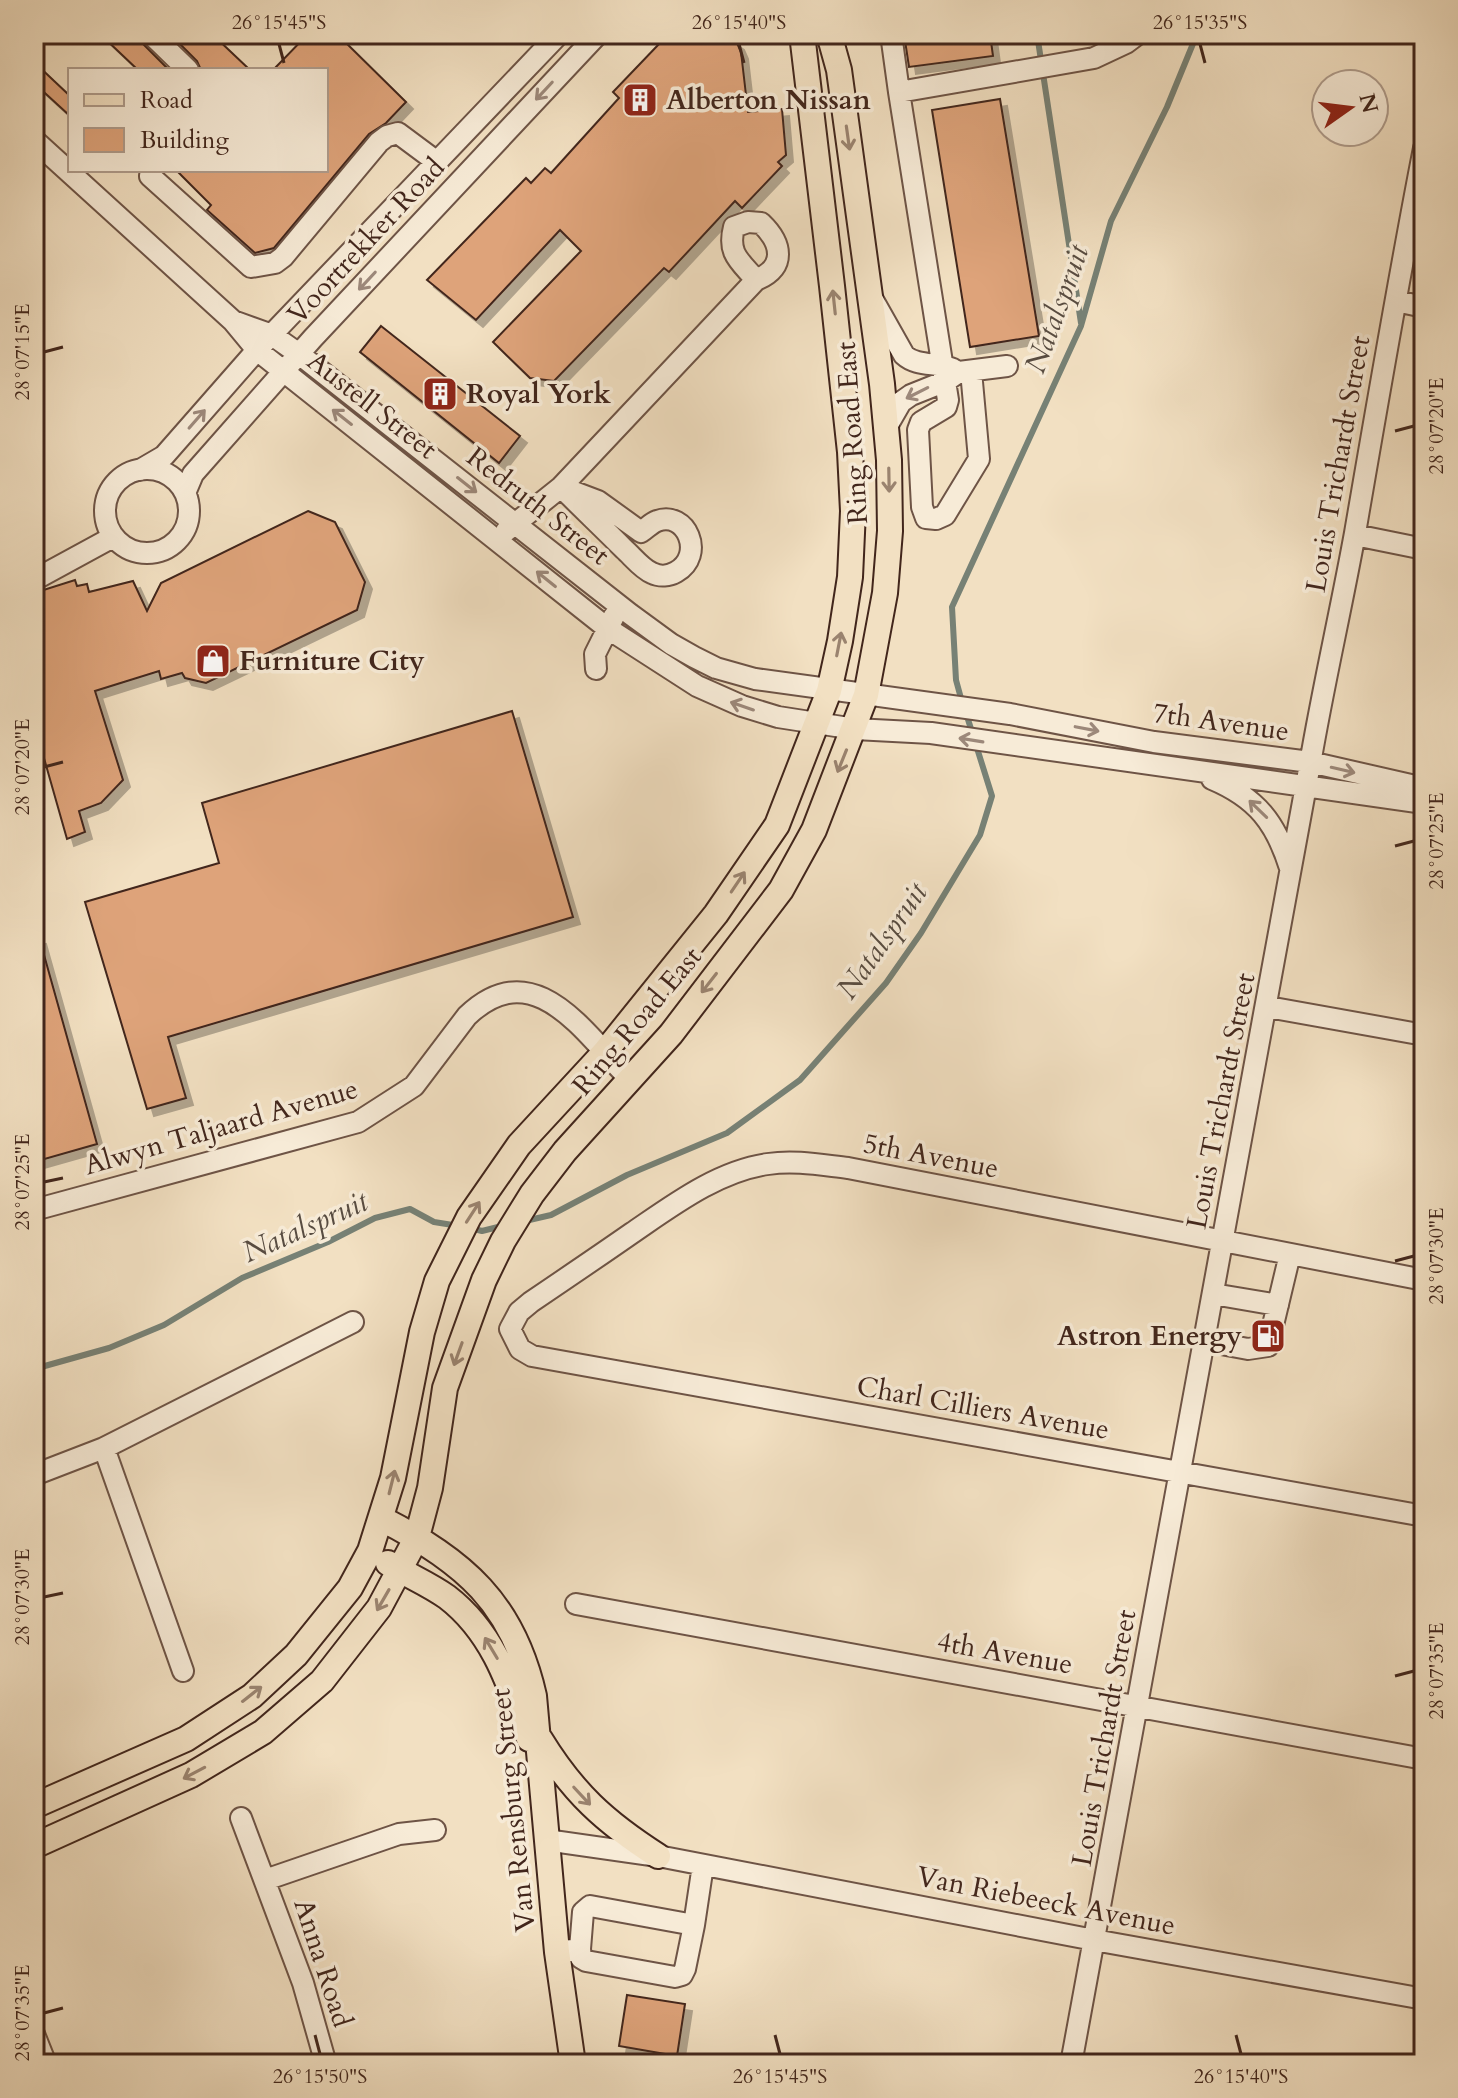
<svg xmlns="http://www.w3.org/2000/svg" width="1458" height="2098" viewBox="0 0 1458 2098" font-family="Cardo,serif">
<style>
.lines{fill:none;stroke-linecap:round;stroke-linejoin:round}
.stream{stroke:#778175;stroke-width:6}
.building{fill:#dea37a;stroke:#42261c;stroke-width:2;filter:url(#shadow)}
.minor-casing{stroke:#6e5446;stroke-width:24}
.major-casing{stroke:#42261c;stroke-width:28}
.minor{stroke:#f7ebd7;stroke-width:20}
.major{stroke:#f2e0c2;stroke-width:24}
.oneway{stroke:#9c887a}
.oneway2{stroke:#9a836f}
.ticks{fill:none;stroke:#42261c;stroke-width:3}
.labels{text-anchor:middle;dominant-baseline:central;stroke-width:7;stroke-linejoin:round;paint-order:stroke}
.poi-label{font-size:28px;font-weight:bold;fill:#42261c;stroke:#f7ebd7;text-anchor:start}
.street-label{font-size:28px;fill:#42261c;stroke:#f7ebd7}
.water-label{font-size:30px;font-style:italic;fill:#584c41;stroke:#f7ebd7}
.neatline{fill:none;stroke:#42261c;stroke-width:3}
.ticks-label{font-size:20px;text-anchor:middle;fill:#42261c}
</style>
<defs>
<filter id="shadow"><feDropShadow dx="7" dy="7" stdDeviation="0" flood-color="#0004"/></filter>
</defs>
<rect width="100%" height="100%" fill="#f2e0c2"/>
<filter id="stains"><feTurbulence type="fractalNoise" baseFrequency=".0025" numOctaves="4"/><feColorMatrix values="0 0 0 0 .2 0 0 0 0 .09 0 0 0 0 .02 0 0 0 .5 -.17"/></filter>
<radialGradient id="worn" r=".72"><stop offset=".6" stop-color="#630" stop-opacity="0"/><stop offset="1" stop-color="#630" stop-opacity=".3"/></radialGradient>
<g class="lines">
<!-- stream -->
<path class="stream" d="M1037,34L1081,323
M962,702L956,680L952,607L1081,326L1111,221L1167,107L1197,34
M525,1221L551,1215L627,1175L727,1133L800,1080L886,983L921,933L980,835L992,796L966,713
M470,1228L482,1231L502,1226
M34,1369L109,1348L164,1325L242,1278L328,1242L375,1218L410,1209L434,1222L459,1226"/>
</g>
<!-- building -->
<path class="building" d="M100,34H138L142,43L169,70H138Z
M170,34H212L250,70H201L197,61Z
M308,34H337L406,102L386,123L369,134L274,248L255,253L207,210L211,205L176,170H326V70H273Z
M724,34L737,43L741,52L748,112L782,109L786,155L778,162L782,166L742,208L735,201L669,272L664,268L554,381L530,378L493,342L581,251L560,230L476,320L427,280L526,178L531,183L545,168L551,173L619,98L613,92L659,44Z
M904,34H990L993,56L909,67Z
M34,62L70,96V116L34,83Z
M1000,99L1039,336L970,347L932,110Z
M381,326L520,436L499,463L360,352Z
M308,511L335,522L365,582L357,610L206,683L185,678L182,673L161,679L159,671L95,691L123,780L101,803L79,811L85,832L67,839L34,723V593L75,580L77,586L87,584L89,592L133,581L147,611L161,583Z
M512,711L573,917L168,1037L186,1098L147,1109L85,902L219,863L202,803Z
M39,937L97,1144L34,1162V938Z
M627,1995L685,2004L677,2056L619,2046Z"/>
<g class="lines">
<defs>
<path id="minor" d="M151,34L188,70
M891,34L899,92
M34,140L233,321L257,350L607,628L697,686L742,706L778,717L855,729L931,733L1424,803
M151,170L150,176L251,267L275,263L283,257L379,142L387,136L398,133L437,162
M873,300L904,355C917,367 937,362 953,369
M1396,301L1424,307
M233,321L272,335L299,354L630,614L671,644L694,657L716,668L755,679L1010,714L1154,742L1310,762L1424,788
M971,371L979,459L945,515L936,519L926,518L922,507L918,430L921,422L946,407L948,400L899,92L1094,58L1126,43L1138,34
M886,428L901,402L911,395L946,381L959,372L1007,366
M105 511a42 42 0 1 1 84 0a42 42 0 1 1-84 0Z
M140,470L164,456L257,350L559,34
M561,487L598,501L641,532C646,529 651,523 657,521C686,510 706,555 676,572C669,576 660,577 652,573C642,569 632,556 624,549C603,528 582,508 561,487Z
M185,493L193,474L313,338L598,34
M506,531L561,487L756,280C787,267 782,243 761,223L748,222L734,227C727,254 740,261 756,280
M1355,535L1424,549
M34,580L113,537
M596,669L595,654L614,616
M1212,779C1257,798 1276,823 1290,868
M1268,1007L1424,1035
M34,1210L358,1122L414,1086L467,1016C535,951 585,1035 630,1079
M1424,1280L848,1168C821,1165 795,1160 768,1164C718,1171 673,1205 632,1233C599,1256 565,1279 531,1302L519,1312L510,1329L520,1349L532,1356L1424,1516
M1213,1294L1278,1305
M1205,1341L1248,1349L1268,1346L1290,1254
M104,1448L353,1322
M34,1475L104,1448L183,1671
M576,1604L1424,1759
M241,1818L303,1983L326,2064
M546,1840L658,1856L1094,1940L1424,1999
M265,1880L399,1834L435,1830
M580,1949L581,1958L586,1961L675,1977L682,1975L685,1969L694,1925
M557,1952L580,1949L583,1912L590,1906L694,1925L703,1865
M34,2034L46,2064
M1071,2064C1152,1631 1233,1198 1310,764C1323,687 1341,610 1355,533C1377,405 1399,276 1424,148"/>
<path id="major" d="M382,1519C464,1561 513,1603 534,1696L557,1952L573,2064
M388,1563C407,1575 429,1584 447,1597C494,1633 510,1686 529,1739
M540,1739C573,1793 605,1822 658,1856
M34,1806L186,1739L252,1696L296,1655L350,1588L370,1551L393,1478L422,1332L437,1281L469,1217L519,1145L604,1053L716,914L777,825L829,691L840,641L850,577L853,511L850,452L832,286L802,34
M34,1846L191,1775L263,1732L322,1681L379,1608L417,1537L430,1488L445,1388L484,1280L503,1241L532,1194L565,1151L671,1034L781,890L814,830L866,695L885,593L890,531L889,460L882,384L839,70L829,34"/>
</defs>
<!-- minor casing -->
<use href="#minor" class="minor-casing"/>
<!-- major casing -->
<use href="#major" class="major-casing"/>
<!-- minor -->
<use href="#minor" class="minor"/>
<!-- major -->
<use href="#major" class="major"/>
</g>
<!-- one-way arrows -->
<defs><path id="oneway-shaft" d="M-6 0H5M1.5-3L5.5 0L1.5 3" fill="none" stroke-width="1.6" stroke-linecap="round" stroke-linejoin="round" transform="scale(2)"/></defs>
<g class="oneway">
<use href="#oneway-shaft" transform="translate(544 91) rotate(133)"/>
<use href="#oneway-shaft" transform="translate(367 281) rotate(133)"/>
<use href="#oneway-shaft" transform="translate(917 393) rotate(153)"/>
<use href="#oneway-shaft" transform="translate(342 417) rotate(-142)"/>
<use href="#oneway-shaft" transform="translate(197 419) rotate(-49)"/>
<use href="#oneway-shaft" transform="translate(467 485) rotate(38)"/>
<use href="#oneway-shaft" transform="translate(546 579) rotate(-141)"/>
<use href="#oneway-shaft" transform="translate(742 706) rotate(-161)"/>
<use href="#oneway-shaft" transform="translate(1087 729) rotate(11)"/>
<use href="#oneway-shaft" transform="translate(971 740) rotate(-171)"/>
<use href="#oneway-shaft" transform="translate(1343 770) rotate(13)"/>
<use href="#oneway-shaft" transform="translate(1258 809) rotate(-136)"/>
</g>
<g class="oneway2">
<use href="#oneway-shaft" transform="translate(848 138) rotate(82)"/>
<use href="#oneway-shaft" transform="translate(834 302) rotate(-96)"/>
<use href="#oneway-shaft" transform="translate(889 480) rotate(89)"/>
<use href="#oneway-shaft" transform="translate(839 644) rotate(-79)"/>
<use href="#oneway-shaft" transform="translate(842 761) rotate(112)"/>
<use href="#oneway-shaft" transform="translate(738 882) rotate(-56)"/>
<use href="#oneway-shaft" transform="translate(709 983) rotate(128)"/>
<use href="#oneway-shaft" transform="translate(473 1212) rotate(-57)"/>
<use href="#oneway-shaft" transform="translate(458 1354) rotate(110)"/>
<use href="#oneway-shaft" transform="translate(392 1482) rotate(-76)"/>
<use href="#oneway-shaft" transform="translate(383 1600) rotate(120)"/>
<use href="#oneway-shaft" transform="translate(491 1648) rotate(-121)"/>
<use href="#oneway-shaft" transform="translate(252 1694) rotate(-38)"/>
<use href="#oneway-shaft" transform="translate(194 1773) rotate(152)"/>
<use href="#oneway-shaft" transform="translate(582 1796) rotate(47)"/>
</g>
<!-- ticks -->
<path class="ticks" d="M279,44L284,63M739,44L744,63M1200,44L1205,63M44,352L63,347M1395,431L1414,426M44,767L63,762M1395,846L1414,841M44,1182L63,1178M1395,1261L1414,1256M44,1597L63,1593M1395,1676L1414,1671M44,2013L63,2008M315,2035L320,2054M775,2035L780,2054M1236,2035L1241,2054"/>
<!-- icons -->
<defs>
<symbol id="building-square" viewBox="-11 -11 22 22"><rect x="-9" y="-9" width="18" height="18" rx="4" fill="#8f2418" stroke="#f7ebd7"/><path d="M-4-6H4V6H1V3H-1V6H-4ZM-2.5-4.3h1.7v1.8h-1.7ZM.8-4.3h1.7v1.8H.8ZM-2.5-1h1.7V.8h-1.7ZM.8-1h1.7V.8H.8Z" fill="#fff"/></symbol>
<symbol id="shop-square" viewBox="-11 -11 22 22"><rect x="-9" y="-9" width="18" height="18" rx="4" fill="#8f2418" stroke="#f7ebd7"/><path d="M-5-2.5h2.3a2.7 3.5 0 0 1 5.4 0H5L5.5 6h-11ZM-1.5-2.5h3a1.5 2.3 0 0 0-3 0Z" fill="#fff"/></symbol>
<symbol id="fuel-square" viewBox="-11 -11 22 22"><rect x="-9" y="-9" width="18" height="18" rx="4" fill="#8f2418" stroke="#f7ebd7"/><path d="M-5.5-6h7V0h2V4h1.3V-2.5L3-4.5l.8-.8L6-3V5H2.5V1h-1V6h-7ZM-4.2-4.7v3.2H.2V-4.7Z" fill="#fff"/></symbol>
</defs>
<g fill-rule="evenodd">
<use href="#building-square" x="620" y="80" width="40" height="40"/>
<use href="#building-square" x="420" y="374" width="40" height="40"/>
<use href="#shop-square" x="193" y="641" width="40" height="40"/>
<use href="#fuel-square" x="1248" y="1316" width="40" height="40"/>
</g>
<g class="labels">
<!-- poi labels -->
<g class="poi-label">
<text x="666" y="100">Alberton Nissan</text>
<text x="466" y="394">Royal York</text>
<text x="239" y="661">Furniture City</text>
<text x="1242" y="1336" text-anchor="end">Astron Energy</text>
</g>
<!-- street labels -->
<g class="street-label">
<text transform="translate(366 241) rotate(-47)">Voortrekker Road</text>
<text transform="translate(372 405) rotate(38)">Austell Street</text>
<text transform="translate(852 433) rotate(-94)">Ring Road East</text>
<text transform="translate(1338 464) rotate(-80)">Louis Trichardt Street</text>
<text transform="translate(538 506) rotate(38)">Redruth Street</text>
<text transform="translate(1221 722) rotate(8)">7th Avenue</text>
<text transform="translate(637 1021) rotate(-50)">Ring Road East</text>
<text transform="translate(1221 1101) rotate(-79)">Louis Trichardt Street</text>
<text transform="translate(221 1127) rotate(-16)">Alwyn Taljaard Avenue</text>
<text transform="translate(931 1156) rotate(11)">5th Avenue</text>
<text transform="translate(983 1408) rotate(10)">Charl Cilliers Avenue</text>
<text transform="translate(1005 1653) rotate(10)">4th Avenue</text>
<text transform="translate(1104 1738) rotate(-80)">Louis Trichardt Street</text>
<text transform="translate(513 1810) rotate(-96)">Van Rensburg Street</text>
<text transform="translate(1046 1901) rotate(11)">Van Riebeeck Avenue</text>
<text transform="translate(323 1963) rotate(72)">Anna Road</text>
</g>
<!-- water labels -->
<g class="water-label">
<text transform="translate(1057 309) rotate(-70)">Natalspruit</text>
<text transform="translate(882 941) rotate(-55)">Natalspruit</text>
<text transform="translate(305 1227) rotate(-24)">Natalspruit</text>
</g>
</g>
<!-- margin -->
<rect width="1458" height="2098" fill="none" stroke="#f2e0c2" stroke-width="88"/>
<!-- legend -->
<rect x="68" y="68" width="260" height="104" fill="#f7ebd7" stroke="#af9c8c" stroke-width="2"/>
<rect x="84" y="94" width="40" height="12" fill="#f2e0c2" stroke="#af9c8c" stroke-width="2"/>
<text x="140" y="108" font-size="24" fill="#42261c">Road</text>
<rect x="84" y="128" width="40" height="24" fill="#dea37a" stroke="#af9c8c" stroke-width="2"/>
<text x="140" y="148" font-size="24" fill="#42261c">Building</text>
<!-- north arrow -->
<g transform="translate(1350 108) rotate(76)"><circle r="38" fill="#f7ebd7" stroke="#af9c8c" stroke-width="2"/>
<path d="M0-6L14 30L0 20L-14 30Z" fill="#8f2418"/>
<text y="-12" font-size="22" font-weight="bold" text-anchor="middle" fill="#42261c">N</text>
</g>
<rect x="44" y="44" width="1370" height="2010" class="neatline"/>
<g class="ticks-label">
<text x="279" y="29">26°15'45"S</text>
<text x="739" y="29">26°15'40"S</text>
<text x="1200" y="29">26°15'35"S</text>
<text transform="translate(22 352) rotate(-90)" y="7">28°07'15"E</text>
<text transform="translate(1436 426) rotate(-90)" y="7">28°07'20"E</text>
<text transform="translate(22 767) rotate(-90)" y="7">28°07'20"E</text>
<text transform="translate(1436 841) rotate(-90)" y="7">28°07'25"E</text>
<text transform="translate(22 1182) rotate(-90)" y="7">28°07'25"E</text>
<text transform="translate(1436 1256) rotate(-90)" y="7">28°07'30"E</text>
<text transform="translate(22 1597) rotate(-90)" y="7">28°07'30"E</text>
<text transform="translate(1436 1671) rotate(-90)" y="7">28°07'35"E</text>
<text transform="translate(22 2013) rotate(-90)" y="7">28°07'35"E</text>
<text x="320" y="2083">26°15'50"S</text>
<text x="780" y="2083">26°15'45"S</text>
<text x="1241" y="2083">26°15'40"S</text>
</g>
<rect width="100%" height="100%" filter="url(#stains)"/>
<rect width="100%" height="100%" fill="url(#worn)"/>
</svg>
